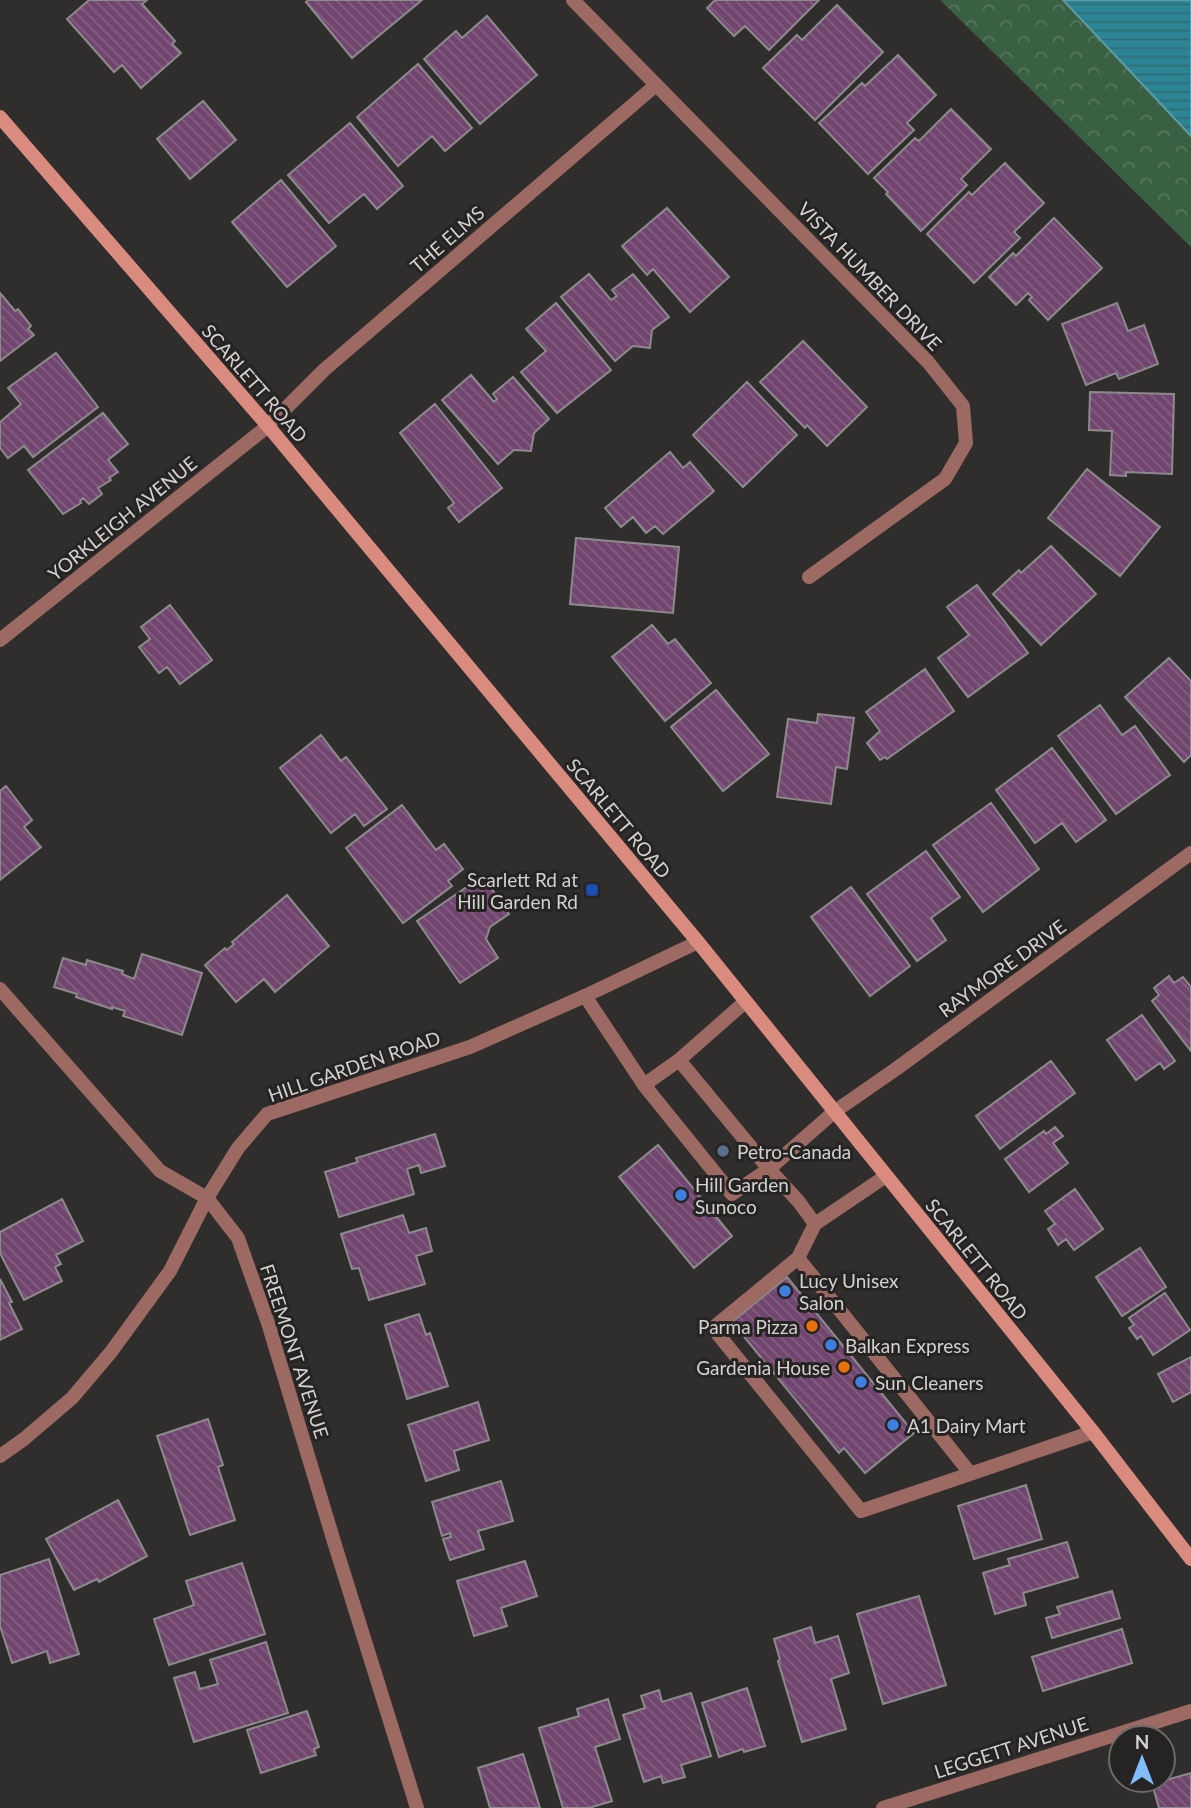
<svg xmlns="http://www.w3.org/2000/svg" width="1191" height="1808" viewBox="0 0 1191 1808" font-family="Lato,sans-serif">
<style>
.park{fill:url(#park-crowns)}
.water{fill:url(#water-rules);stroke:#5d9ca6;stroke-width:2}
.building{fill:url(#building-back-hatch);stroke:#8d8a8d;stroke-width:2}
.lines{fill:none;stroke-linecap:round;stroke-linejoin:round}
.service{stroke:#9c6a62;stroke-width:14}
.minor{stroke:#9c6a62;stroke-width:14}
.secondary{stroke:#da8b7f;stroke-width:14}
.transit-dot{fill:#1a4fb4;stroke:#262422;stroke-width:2.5}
.service-dot{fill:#5c6f8a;stroke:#262422;stroke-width:2.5}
.shop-dot{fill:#3f7fe0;stroke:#262422;stroke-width:2.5}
.food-dot{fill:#e8710a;stroke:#262422;stroke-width:2.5}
.labels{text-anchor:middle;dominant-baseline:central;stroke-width:6;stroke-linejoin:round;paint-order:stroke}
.street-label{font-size:19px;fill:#d3d2d0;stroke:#262422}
.poi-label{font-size:19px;fill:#d3d2d0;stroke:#262422;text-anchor:start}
</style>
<defs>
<pattern id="park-crowns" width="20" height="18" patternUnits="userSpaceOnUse" patternTransform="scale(1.75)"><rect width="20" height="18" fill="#3a6044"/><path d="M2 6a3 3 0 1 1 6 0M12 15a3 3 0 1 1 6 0" fill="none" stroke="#56765e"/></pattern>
<pattern id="water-rules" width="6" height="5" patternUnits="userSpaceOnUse" patternTransform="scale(1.75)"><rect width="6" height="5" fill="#2b8594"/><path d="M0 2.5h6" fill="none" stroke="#326c76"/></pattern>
<pattern id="building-back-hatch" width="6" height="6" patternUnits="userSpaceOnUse" patternTransform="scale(1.75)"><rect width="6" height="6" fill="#70456e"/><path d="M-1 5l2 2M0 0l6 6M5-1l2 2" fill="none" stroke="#845f82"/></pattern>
</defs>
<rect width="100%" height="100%" fill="#302e2c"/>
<!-- park -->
<path class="park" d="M940,0H1191V247Z"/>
<!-- water -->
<path class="water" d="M1063,0H1191V136Z"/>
<!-- building -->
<path class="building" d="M89,0H147L142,4L175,41L172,44L181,53L141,88L122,65L114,72L67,19Z
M308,0H422L352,58L306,2Z
M715,0H819L769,50L745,26L734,36L707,8Z
M837,5L883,52L815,120L763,68L797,35L802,40Z
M487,16L537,75L480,124L424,59L456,31L462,38Z
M898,55L936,95L907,123L914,130L868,174L819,123L862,83L865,86Z
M418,64L472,128L445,151L432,136L398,166L357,117Z
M203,101L236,140L190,179L157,139Z
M951,109L991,149L961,179L967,185L921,231L886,194L888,192L874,178L915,138L919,141Z
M350,123L403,186L377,209L364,194L329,223L288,175Z
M1005,163L1044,203L1014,232L1020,238L974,283L927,234L969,192L972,195Z
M281,180L336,246L287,287L232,222Z
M667,208L729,277L690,312L653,269L647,275L622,246Z
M1054,218L1102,268L1048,320L1029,300L1032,297L1028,293L1016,305L989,277L1013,253L1016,256Z
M589,274L611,300L617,296L612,290L633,274L669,317L652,330L650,348L633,346L615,361L561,297Z
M0,293L15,311L18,309L31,326L28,329L34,335L0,361Z
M556,303L611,370L557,413L521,372L546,351L526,329Z
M1117,303L1128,331L1144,325L1158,364L1119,379L1116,373L1086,385L1062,324Z
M803,341L867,407L827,446L807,425L805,428L760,382Z
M56,353L98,407L33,457L24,446L8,458L0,448V422L21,404L8,388Z
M471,375L494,402L497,399L493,394L513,377L549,419L534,433L531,451L514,450L498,464L442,400Z
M747,382L797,435L743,487L693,435Z
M1090,392L1174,394L1172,474L1126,472V476L1110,475L1112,431L1089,430Z
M435,404L502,488L459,522L448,508L454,503L400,433Z
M103,413L128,444L108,460L118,472L109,478L111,480L98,488L102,494L89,504L83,498L80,501L81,503L63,514L28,470Z
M670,452L683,468L690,462L714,491L663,534L655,526L646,533L633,517L621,527L605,508Z
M1087,469L1160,527L1120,576L1048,518Z
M576,538L679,547L673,613L570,604Z
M1051,546L1096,594L1041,645L993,594L1019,570L1021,573Z
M977,585L1028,653L968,697L938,658L969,635L947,607Z
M170,605L212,660L180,684L167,667L159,673L139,647L150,639L141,627Z
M652,625L668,644L675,639L711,683L665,721L612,657Z
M1169,658L1191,681V755L1184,762L1125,697Z
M925,669L954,711L887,759L885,757L880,760L867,743L880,731L866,712Z
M716,690L769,754L723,791L671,727Z
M1100,705L1122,735L1135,726L1170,775L1116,814L1058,736Z
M818,714L854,718L847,769L836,767L831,804L777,797L788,719L817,723Z
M321,735L341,761L346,757L387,809L364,826L355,814L331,833L280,768Z
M1052,748L1106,820L1076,842L1062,823L1035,843L996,790Z
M6,786L32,820L24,827L41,847L0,880V791Z
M991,803L1039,869L983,912L933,845Z
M402,805L436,850L444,844L463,869L448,881L452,886L403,923L346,848Z
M926,851L960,897L931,918L946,940L917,961L867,894Z
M483,876L509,914L490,927L486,939L498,958L460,983L417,921Z
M851,887L910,966L870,996L811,917Z
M287,895L329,946L275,992L264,979L236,1002L205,965L225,948L227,950L234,944L232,942Z
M142,954L202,973L182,1035L123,1016L125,1011L112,1007V1009L76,997L77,994L54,987L63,958L86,965L87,960L123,971L122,974L134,979Z
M1169,976L1174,983L1183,977L1191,987V1051L1152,1001L1159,995L1154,988Z
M1142,1015L1175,1061L1164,1069L1160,1063L1136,1080L1107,1040Z
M1051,1061L1075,1093L1000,1149L976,1116Z
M1055,1127L1063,1136L1053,1143L1068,1163L1029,1192L1005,1159L1044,1131L1046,1134Z
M435,1134L445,1166L421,1173L419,1165L407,1169L414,1194L339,1217L325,1172L358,1162L356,1158Z
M658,1145L732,1236L694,1268L619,1177Z
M1075,1189L1103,1229L1074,1250L1066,1239L1058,1245L1048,1229L1055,1224L1045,1211Z
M62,1199L83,1241L56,1255L61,1264L55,1267L62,1281L24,1300L0,1253V1232Z
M403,1215L409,1233L426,1228L432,1251L416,1256L425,1284L369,1300L359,1268L352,1269L341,1234Z
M1140,1248L1166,1287L1122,1316L1096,1277Z
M787,1277L914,1433L865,1473L844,1448L839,1453L732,1322Z
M0,1279L12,1302L9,1303L22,1329L0,1340Z
M1165,1293L1190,1330L1153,1355L1141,1336L1137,1339L1129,1328L1134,1325L1129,1318Z
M419,1314L426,1335L430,1333L448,1386L407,1399L385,1325Z
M1191,1357V1392L1173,1402L1158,1374Z
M478,1402L489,1440L454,1451L459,1470L426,1481L408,1425Z
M208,1419L223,1465L218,1467L235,1520L190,1535L157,1436Z
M501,1481L513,1521L478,1531L484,1549L450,1560L443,1539L451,1537L450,1533L442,1536L432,1502Z
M1026,1485L1042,1539L974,1559L958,1506Z
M118,1500L147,1556L99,1582L97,1579L74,1590L46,1539Z
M1067,1542L1078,1577L1023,1593L1026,1605L995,1614L983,1573L1010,1565L1008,1559Z
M49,1559L79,1654L50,1663L47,1651L12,1663L0,1626V1575Z
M525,1561L537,1596L501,1608L507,1626L474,1636L457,1581Z
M242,1563L265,1634L169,1665L154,1619L194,1605L186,1581Z
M1112,1591L1120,1618L1052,1638L1046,1618L1060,1614L1057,1607Z
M919,1596L946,1685L883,1704L857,1614Z
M811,1627L815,1643L838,1636L849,1673L831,1679L846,1729L802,1742L778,1661L780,1660L774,1639Z
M1122,1629L1132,1663L1043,1691L1032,1657Z
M266,1642L288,1713L194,1742L174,1678L195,1672L200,1689L218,1684L210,1660Z
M747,1688L765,1746L744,1752L743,1749L719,1757L702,1703Z
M659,1690L662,1702L691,1693L711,1756L681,1765L685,1777L663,1783L661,1776L644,1782L623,1715L645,1708L641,1696Z
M608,1699L620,1739L595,1747L612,1801L589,1808H563L539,1728L579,1716L577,1709Z
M307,1711L319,1747L314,1749L316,1755L261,1773L247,1730Z
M523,1754L540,1808H490L478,1768Z
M1191,1773V1808H1159L1152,1784Z"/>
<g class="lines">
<!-- service -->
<path class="service" d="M585,996L644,1085L679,1060L745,1002
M679,1060L769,1169L834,1112
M644,1085L732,1194L769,1169L799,1202L815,1224L798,1258L713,1328L861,1511L1093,1432
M815,1224L886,1176
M798,1258L970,1473"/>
<!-- minor -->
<path class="minor" d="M573,0L928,362L963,406L966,443L945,479L809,577
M0,640L268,426L324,370L656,85
M0,989L160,1171L207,1198L238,1238L268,1323L335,1545L417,1808
M834,1112L896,1069L1191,853
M0,1456L24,1439L72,1398L111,1352L170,1271L207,1198L238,1148L267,1114L470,1047L585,996L698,942
M883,1808L1191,1711"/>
<!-- secondary -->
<path class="secondary" d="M0,117L268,426L698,942L1093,1432L1191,1559"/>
</g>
<!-- markers -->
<rect class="transit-dot" x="585" y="883" width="14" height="14" rx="3.5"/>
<circle class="service-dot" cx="723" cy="1151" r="7"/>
<g class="shop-dot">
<circle cx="681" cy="1195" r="7"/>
<circle cx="785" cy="1291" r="7"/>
<circle cx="831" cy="1345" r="7"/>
<circle cx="861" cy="1382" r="7"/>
<circle cx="893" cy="1425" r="7"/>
</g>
<g class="food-dot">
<circle cx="812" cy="1326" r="7"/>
<circle cx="844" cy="1367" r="7"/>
</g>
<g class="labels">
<!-- street labels -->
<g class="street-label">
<text transform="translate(447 239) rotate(-41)">THE ELMS</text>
<text transform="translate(870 276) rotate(46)">VISTA HUMBER DRIVE</text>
<text transform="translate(255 383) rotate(49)">SCARLETT ROAD</text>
<text transform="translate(122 518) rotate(-39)">YORKLEIGH AVENUE</text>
<text transform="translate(619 818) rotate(50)">SCARLETT ROAD</text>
<text transform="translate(1002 968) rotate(-36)">RAYMORE DRIVE</text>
<text transform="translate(354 1066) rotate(-19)">HILL GARDEN ROAD</text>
<text transform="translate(977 1259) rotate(51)">SCARLETT ROAD</text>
<text transform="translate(295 1351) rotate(72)">FREEMONT AVENUE</text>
<text transform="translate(1011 1747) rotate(-18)">LEGGETT AVENUE</text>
</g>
<!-- poi labels -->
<g class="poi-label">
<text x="578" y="879" text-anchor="end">Scarlett Rd at<tspan x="578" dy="22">Hill Garden Rd</tspan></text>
<text x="737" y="1151">Petro-Canada</text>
<text x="695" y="1184">Hill Garden<tspan x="695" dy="22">Sunoco</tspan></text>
<text x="799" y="1280">Lucy Unisex<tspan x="799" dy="22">Salon</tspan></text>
<text x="798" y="1326" text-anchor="end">Parma Pizza</text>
<text x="845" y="1345">Balkan Express</text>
<text x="830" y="1367" text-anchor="end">Gardenia House</text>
<text x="875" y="1382">Sun Cleaners</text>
<text x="907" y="1425">A1 Dairy Mart</text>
</g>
</g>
<!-- north arrow -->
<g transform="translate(1142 1759)"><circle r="33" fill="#262422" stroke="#6b6a68" stroke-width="2"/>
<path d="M0-5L12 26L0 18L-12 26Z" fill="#81bdfa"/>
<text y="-10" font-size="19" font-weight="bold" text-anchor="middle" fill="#d3d2d0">N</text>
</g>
</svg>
